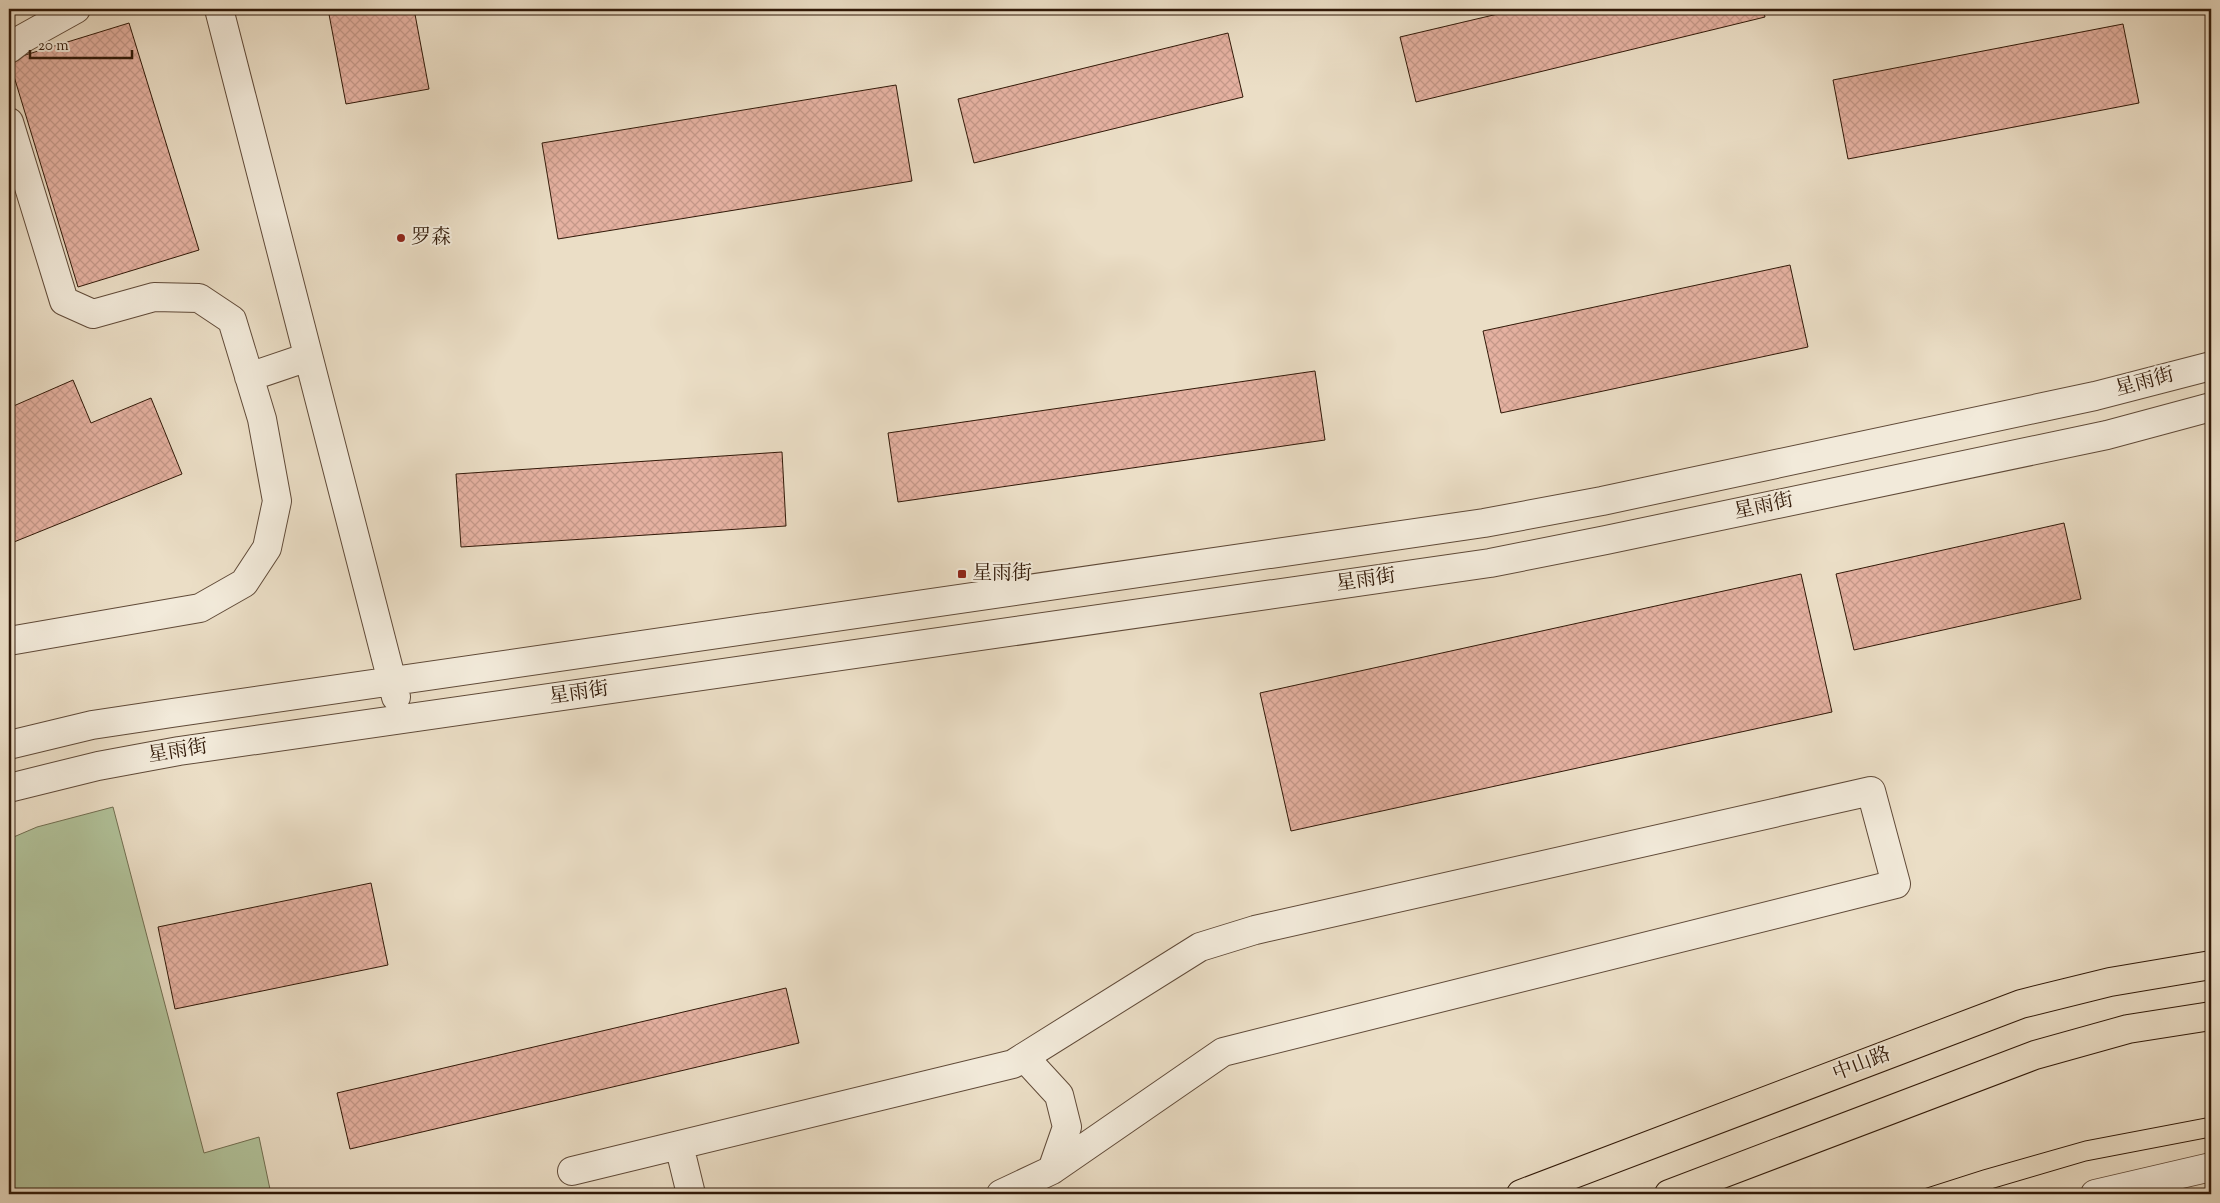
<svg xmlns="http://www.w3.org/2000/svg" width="2220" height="1203" viewBox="0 0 2220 1203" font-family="'Sorts Mill Goudy','Noto Serif SC',serif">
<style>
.green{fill:#b1c29a;stroke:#716e51}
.building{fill:url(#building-cross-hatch);stroke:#311908}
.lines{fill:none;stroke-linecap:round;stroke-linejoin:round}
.minor-casing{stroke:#604a38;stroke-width:30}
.highway-casing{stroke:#311908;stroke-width:30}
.minor{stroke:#f2eada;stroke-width:28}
.highway{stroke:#ebdec6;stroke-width:28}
.tram{stroke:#311908;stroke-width:1}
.poi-dot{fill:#8f2418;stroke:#f2eada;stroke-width:2}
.labels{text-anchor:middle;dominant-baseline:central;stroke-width:4;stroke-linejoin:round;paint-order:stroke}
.poi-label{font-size:20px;fill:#311908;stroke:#f2eada;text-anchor:start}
.street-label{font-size:20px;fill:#311908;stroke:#f2eada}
</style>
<defs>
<pattern id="building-cross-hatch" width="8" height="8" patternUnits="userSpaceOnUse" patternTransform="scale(1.25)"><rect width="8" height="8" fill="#e5b1a1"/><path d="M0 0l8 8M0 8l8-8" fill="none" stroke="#c59889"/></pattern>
</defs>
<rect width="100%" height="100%" fill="#ebdec6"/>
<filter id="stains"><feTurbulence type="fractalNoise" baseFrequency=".004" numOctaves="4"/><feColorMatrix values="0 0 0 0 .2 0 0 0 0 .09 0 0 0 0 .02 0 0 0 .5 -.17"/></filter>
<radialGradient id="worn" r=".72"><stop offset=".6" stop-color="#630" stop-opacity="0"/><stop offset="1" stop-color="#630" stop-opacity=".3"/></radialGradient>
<!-- green -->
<path class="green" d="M113,807L204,1153L259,1137L271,1194H9V839L37,827Z"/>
<!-- building -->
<path class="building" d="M328,9H414L429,89L346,104Z
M1519,9H1763L1765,17L1416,102L1400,37Z
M129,23L199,250L78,287L9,60Z
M2123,24L2139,103L1848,159L1833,80Z
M1228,33L1243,97L974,163L958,99Z
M896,85L912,181L558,239L542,143Z
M1790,265L1808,347L1501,413L1483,331Z
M1315,371L1325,440L898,502L888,433Z
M73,380L91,423L151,398L182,474L9,544V408Z
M782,452L786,526L461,547L456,474Z
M2064,523L2081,599L1854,650L1836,574Z
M1801,574L1832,712L1291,831L1260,693Z
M371,883L388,965L175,1009L158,927Z
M786,988L799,1043L350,1149L337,1093Z"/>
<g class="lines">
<defs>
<path id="minor" d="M219,9L396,697
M9,49L22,39L76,9
M9,122L64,301L93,314L154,297L199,298L232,320L262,419L277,501L267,548L244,583L200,608L9,641
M249,377L308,357
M9,745L92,725L172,713L1484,523L1602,501L2095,396L2211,366
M9,788L98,766L179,751L1490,563L1606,540L2107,435L2211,407
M1024,1057L1059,1095L1067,1127L1052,1170
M679,1145L691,1194
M572,1171L1013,1064L1200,947L1255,930L1871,791L1896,884L1223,1052L1052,1170L1001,1194
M2095,1194L2211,1167"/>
<path id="highway" d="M1521,1194L2021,1004L2110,982L2211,965
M1669,1194L2035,1055L2128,1029L2211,1016"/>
</defs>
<!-- minor casing -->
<use href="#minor" class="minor-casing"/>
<!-- highway casing -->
<use href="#highway" class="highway-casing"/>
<!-- minor -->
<use href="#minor" class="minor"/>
<!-- highway -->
<use href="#highway" class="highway"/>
<!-- tram -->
<path class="tram" d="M1908,1194L1983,1170L2085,1141L2211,1117
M1974,1194L2086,1161L2211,1137"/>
</g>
<!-- markers -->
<g class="poi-dot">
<circle cx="401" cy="238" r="5"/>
<rect x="957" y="569" width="10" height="10" rx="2.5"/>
</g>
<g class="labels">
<!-- poi labels -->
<g class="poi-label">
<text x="411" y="238">罗森</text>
<text x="972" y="574">星雨街</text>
</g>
<!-- street labels -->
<g class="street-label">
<text transform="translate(2145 383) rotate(-15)">星雨街</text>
<text transform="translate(1764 507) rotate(-12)">星雨街</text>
<text transform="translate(1366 581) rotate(-8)">星雨街</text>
<text transform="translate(579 694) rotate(-8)">星雨街</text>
<text transform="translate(178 752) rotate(-9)">星雨街</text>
<text transform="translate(1862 1065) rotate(-21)">中山路</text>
</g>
</g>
<!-- margin -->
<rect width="2220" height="1203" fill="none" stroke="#ebdec6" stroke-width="30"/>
<rect x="10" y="10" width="2200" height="1183" fill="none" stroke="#311908" stroke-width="2.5"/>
<rect x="15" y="15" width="2190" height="1173" fill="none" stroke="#311908"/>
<!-- scale -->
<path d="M30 50v8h102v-8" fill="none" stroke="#311908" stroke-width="2.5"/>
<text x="38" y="50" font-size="15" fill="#311908" stroke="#f2eada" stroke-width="4" paint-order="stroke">20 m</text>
<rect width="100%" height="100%" filter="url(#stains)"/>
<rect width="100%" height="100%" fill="url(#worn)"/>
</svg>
